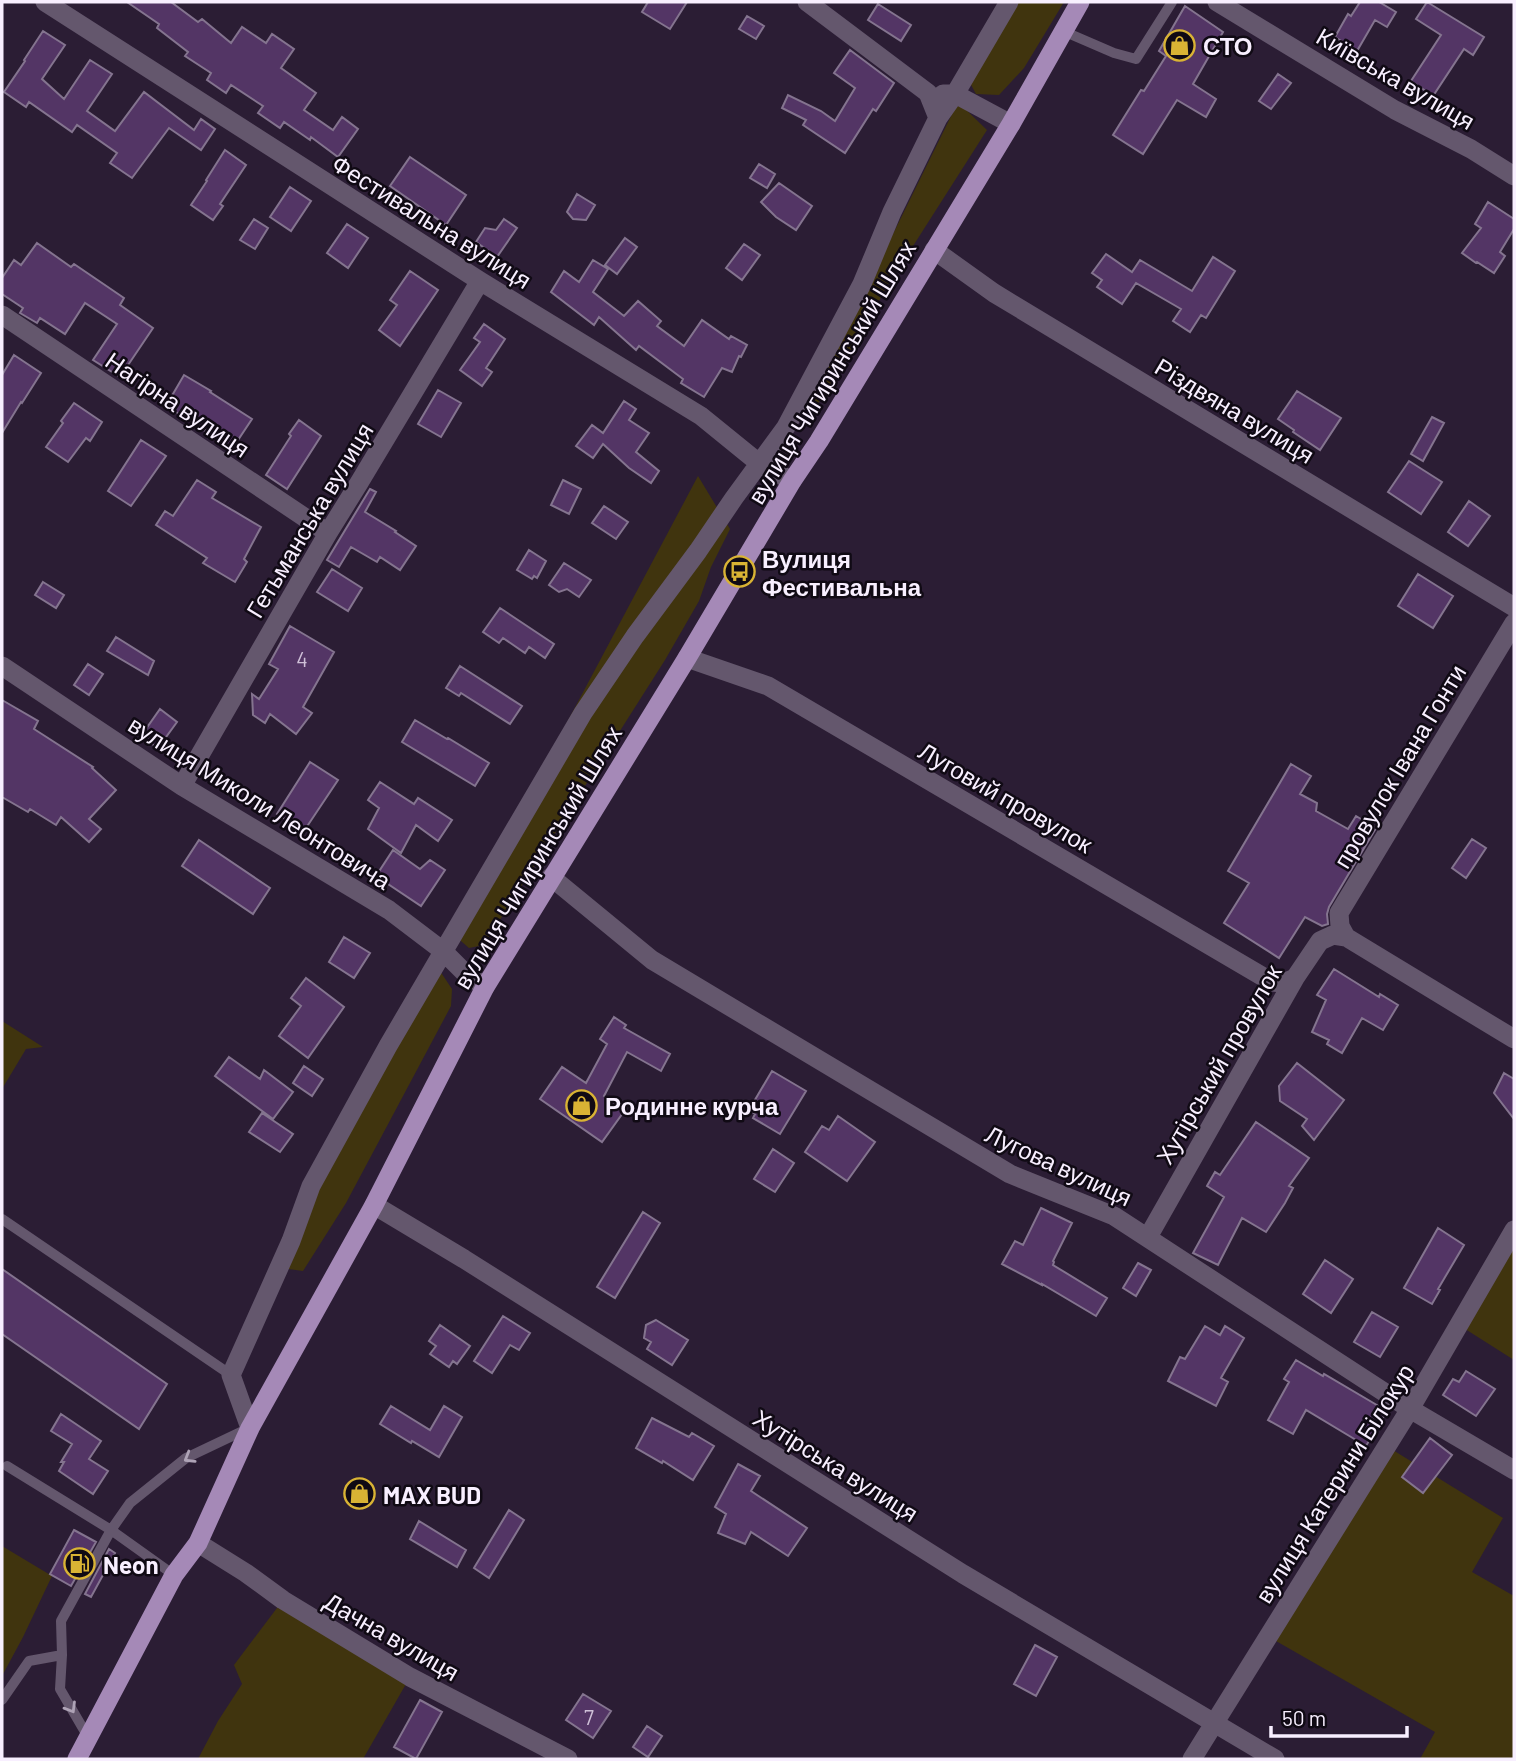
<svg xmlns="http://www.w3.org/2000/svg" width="1516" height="1761" viewBox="0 0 1516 1761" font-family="Barlow,sans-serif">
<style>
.green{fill:#40340e}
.building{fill:#533565;stroke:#84748f;stroke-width:2}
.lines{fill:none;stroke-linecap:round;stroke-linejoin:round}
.service{stroke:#64576d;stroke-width:10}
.minor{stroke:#64576d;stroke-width:19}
.primary{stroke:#a589b7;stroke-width:19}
.oneway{stroke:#aea3b6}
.labels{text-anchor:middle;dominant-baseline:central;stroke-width:5;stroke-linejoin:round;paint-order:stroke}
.number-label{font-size:21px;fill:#cfc0d8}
.poi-label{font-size:24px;font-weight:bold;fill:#f8efff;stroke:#100a14;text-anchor:start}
.street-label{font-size:24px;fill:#f8efff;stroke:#100a14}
</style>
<rect width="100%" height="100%" fill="#2b1d34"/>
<!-- green -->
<path class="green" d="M1016,2H1064L1024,68L999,95L976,94L969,81Z
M958,102L987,130L885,290L840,371L801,429L826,370Z
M698,476L730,529L711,567L699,601L665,660L484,945L469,948L454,935Z
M438,968L452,989L451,1006L346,1203L303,1271L281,1268L287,1243Z
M2,1021L43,1047L26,1049L2,1089Z
M1514,1244V1360L1462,1327Z
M1388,1447L1503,1518L1472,1572L1514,1596V1759H1420L1435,1732L1276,1641Z
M2,1546L52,1576L23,1637L2,1676Z
M283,1600L410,1677L363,1759H198L218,1721L242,1684L234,1665Z"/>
<!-- building -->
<path class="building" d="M127,2H171L198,22L202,19L231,43L242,27L266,43L272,34L294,49L281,68L316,93L304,110L333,130L342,117L358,129L338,157L311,137L310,140L284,122L280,128L258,113L263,106L231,85L226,93L207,80L211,73L185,56L188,52L157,28L159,24Z
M648,2H687L670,29L642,12Z
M1360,2H1379L1396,12L1387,27L1375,20L1357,51L1335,37L1348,14L1351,16Z
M1427,2L1484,37L1473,55L1464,49L1433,96L1411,81L1441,35L1416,19Z
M878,4L911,25L901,41L868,20Z
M1185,6L1223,32L1193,84L1216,99L1206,117L1177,100L1143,154L1113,135L1141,90L1144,91L1166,56L1159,51Z
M747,16L764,26L756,39L739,29Z
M43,31L65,45L42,79L64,99L90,60L112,74L87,111L115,131L144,92L194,130L201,119L215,129L201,150L169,128L132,178L110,163L117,153L77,125L72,132L29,102L26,107L4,92L25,61L24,60Z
M850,50L894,83L876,111L873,109L845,153L803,125L806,120L782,108L788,95L821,111L835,121L855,88L834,73Z
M1278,74L1291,83L1271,109L1259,101Z
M225,150L246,165L220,204L223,206L213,220L191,205L207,181L206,180Z
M410,157L466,195L446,225L390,186Z
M759,164L775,174L767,188L750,178Z
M779,183L812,206L796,230L776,217L761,202Z
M290,187L311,201L291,231L270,217Z
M577,194L595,205L586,220L573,219L567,212Z
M1488,202L1514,219V229L1500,252L1505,256L1494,273L1477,262L1476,263L1462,253L1481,228L1475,224Z
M254,219L268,228L255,249L240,240Z
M504,219L517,228L497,257L476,242L485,228L496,230Z
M347,224L368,238L348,268L327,253Z
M625,238L637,247L617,274L605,265Z
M37,243L71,267L74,264L124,298L120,305L153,328L120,377L93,360L117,324L85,303L65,334L40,318L37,323L20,313L23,308L2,294V278L14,260L21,265Z
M744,244L760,255L742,280L726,268Z
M1106,254L1132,272L1140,260L1192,291L1213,257L1235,271L1206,318L1201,315L1190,332L1173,321L1181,309L1136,283L1122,304L1097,287L1102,280L1092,273Z
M593,260L608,269L593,292L624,316L638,301L661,321L657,326L684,346L702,320L729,339L731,336L747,345L741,357L739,356L732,372L722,368L704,397L681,383L683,379L639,346L636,350L599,317L594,325L551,292L564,271L579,282Z
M410,271L438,290L400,346L379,330L397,305L390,300Z
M484,324L505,339L486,368L492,372L482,386L460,370L480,342L474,338Z
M14,355L41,373L22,403L21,402L2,433V375Z
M184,375L211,391L210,392L252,419L232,449L205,431L206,430L166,406Z
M438,390L461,403L441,437L418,424Z
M1297,391L1341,418L1320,450L1293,432L1294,430L1278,419Z
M624,401L636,409L629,420L649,433L636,452L659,471L651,483L629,468L603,444L593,458L576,446L592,425L603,433Z
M74,403L102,422L90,441L86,438L68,462L46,447L63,423L61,421Z
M1432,417L1444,423L1423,461L1411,454Z
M299,420L321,436L287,489L266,475L291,436L289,434Z
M141,440L166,456L131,506L108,491Z
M1409,461L1442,482L1421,514L1388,492Z
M197,480L216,492L212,498L261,527L244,559L247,562L235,582L203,563L207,558L156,525L165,511L173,516Z
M563,480L581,489L569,514L551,505Z
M370,489L376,492L365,512L396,531L395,532L416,546L400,570L380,557L377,562L351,547L339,567L327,560Z
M1469,501L1490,516L1468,546L1448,532Z
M604,506L628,522L616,539L592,523Z
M529,550L546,561L537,578L534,576L532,579L517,570Z
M564,563L591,580L579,597L567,589L559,592L549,585Z
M332,569L362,588L348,611L317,592Z
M1418,574L1453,596L1433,628L1398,606Z
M43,582L64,595L56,608L35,595Z
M500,608L554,644L545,658L529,647L525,653L503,638L499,643L483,632Z
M290,626L334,652L303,707L312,713L296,734L270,714L265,723L253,715L252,694L259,699L278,669L269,664Z
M116,637L154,661L148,675L107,651Z
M88,664L103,674L89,695L74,685Z
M460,666L522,706L510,724L461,693L459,696L446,688Z
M2,700L38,721L34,729L93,767L92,768L116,790L89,819L101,829L89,842L61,817L56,825L30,809L28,812L2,797Z
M160,709L177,722L158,748L141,736Z
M415,720L447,739L448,738L489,763L475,786L402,742Z
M310,762L338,780L304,831L277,814Z
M1291,764L1311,776L1300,794L1317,803L1316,811L1348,829L1356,816L1376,828L1329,907L1327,914L1328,924L1322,926L1305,917L1279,958L1224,923L1249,883L1228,871Z
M380,782L414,804L418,798L452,820L438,841L416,825L401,853L368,829L379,808L368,800Z
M1472,839L1486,848L1466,878L1452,868Z
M199,840L270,888L253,914L182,866Z
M393,850L420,869L430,860L445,870L421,906L376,876Z
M344,937L370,953L354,978L329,962Z
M1334,969L1379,997L1380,994L1398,1005L1383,1030L1362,1018L1342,1053L1327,1044L1329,1040L1312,1032L1326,1000L1317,995Z
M306,978L344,1007L308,1058L279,1036L301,1006L291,998Z
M614,1017L626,1025L624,1028L670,1054L661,1071L627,1052L604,1096L625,1110L602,1142L540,1099L562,1067L586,1083L607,1044L600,1039Z
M229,1057L260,1079L264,1070L293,1092L273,1119L215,1076Z
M1297,1063L1344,1100L1314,1140L1302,1126L1307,1119L1280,1101L1279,1086Z
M304,1066L323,1079L312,1096L293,1083Z
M772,1071L806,1091L780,1134L753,1118L755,1114L749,1110Z
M1504,1073L1514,1079V1119L1494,1093Z
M262,1113L293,1134L280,1152L249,1132Z
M838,1116L875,1142L847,1181L805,1152L822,1126L829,1130Z
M1256,1122L1309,1158L1289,1186L1293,1188L1285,1203L1266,1232L1242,1218L1218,1265L1193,1253L1224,1197L1207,1186L1215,1172L1220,1175Z
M773,1149L794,1163L775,1192L754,1179Z
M1041,1208L1072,1223L1053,1261L1054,1262L1053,1265L1107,1298L1096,1316L1042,1284V1285L1002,1264L1015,1241L1023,1245Z
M643,1212L660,1223L615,1298L597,1287Z
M1438,1228L1464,1245L1438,1289L1440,1290L1432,1304L1404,1288Z
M1325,1260L1353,1279L1331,1313L1303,1294Z
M1138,1263L1151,1270L1136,1296L1123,1288Z
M2,1269L167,1384L139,1429L2,1334Z
M1372,1312L1398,1327L1380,1357L1354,1342Z
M503,1316L530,1333L519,1350L510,1345L492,1373L474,1361Z
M656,1320L688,1340L672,1365L647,1349L651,1342L644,1338L646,1325Z
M440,1325L470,1346L457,1364L453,1361L449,1367L430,1354L436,1346L429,1341Z
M1205,1326L1220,1335L1225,1326L1244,1338L1221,1378L1228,1382L1216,1406L1168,1381L1180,1357L1185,1359Z
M1296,1360L1323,1376L1324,1374L1387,1411L1366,1446L1306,1410L1293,1434L1268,1420L1289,1382L1284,1379Z
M1466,1371L1495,1389L1476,1416L1443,1395L1453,1379L1459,1382Z
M391,1406L430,1430L444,1406L462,1417L439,1457L412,1441L411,1443L380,1424Z
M61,1414L101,1441L89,1459L108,1471L93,1494L59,1471L64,1462H61L72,1444L51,1431Z
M652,1418L689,1437L692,1433L714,1446L693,1480L663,1461L662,1463L636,1448Z
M1430,1438L1452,1455L1423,1493L1402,1477Z
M738,1464L760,1476L751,1491L807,1528L788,1556L751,1532L745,1544L718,1533L726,1514L715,1507Z
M509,1510L524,1520L489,1578L474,1568Z
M419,1521L466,1550L457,1567L410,1539Z
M74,1530L96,1542L71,1586L50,1574Z
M109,1549L115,1553L91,1597L85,1594Z
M1035,1645L1057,1657L1036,1696L1014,1684Z
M583,1694L611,1711L593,1738L566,1720Z
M420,1700L442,1712L416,1759L394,1747Z
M647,1726L662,1736L648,1757L633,1747Z"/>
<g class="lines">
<!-- service -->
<path class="service" d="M1063,31L1114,53L1136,59L1172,2
M2,1219L231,1375
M7,1466L111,1530L174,1575
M2,1700L29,1661L62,1655
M88,1737L60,1689L62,1655L61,1621L111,1530L130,1503L186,1458L247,1429"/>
<!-- minor -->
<path class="minor" d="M45,2L480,281L701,416L760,464L792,481
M807,2L928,93L938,118
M1217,2L1395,110L1471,149L1514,176
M943,94H955L1009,2
M934,250L994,293L1514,607
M2,315L328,533
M687,658L768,686L1272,982L1283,983L1295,978
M2,666L182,786L389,910L443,951L465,973L485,987
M182,786L328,533L359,483L480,281
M551,877L652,960L1010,1174L1114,1216L1410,1409L1514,1470
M1346,937L1340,926L1339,913L1514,623
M374,1205L464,1259L963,1574L1275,1759
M1148,1237L1295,978L1320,941L1333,935L1346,937L1514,1039
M250,1428L231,1375L291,1241L311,1186L388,1046L583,713L635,636L698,551L734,498L786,427L862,284L892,212L938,118L955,94L1011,124
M198,1543L246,1573L283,1600L410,1677L568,1759
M1192,1759L1410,1409L1514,1230"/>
<!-- primary -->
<path class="primary" d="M77,1759L174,1575L198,1543L250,1428L374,1205L485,987L687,658L792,481L819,441L1011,124L1080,2"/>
</g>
<!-- one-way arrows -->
<defs><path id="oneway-chevron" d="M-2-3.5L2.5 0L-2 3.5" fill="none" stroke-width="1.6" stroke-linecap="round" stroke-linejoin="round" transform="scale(1.75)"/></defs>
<g class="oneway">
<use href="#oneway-chevron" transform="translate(189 1458) rotate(149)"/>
<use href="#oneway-chevron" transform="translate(71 1708) rotate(59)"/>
</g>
<!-- icons -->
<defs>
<symbol id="shop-ring" viewBox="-11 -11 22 22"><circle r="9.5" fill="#100a14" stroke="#d9b334" stroke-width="1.5"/><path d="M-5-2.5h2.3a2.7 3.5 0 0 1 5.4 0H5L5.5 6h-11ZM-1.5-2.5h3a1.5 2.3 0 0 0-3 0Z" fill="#d9b334"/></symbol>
<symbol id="bus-ring" viewBox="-11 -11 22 22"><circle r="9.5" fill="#100a14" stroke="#d9b334" stroke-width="1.5"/><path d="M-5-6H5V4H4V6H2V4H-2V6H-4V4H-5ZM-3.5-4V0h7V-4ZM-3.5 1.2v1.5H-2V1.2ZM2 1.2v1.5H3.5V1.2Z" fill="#d9b334"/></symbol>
<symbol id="fuel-ring" viewBox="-11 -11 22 22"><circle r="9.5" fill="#100a14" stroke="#d9b334" stroke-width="1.5"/><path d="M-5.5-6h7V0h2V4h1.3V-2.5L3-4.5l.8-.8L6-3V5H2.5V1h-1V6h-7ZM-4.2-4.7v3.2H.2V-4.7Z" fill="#d9b334"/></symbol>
</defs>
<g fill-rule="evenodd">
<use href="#shop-ring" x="1162" y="28" width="35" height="35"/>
<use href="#bus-ring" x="722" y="554" width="35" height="35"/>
<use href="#shop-ring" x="564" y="1088" width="35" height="35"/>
<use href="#shop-ring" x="342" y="1476" width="35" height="35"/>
<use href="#fuel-ring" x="62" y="1546" width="35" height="35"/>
</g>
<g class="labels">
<!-- number labels -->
<g class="number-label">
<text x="302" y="658">4</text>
<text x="589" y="1716">7</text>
</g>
<!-- poi labels -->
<g class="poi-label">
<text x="1203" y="45">СТО</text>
<text x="762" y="558">Вулиця<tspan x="762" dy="28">Фестивальна</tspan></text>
<text x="605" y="1105">Родинне курча</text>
<text x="383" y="1494">MAX BUD</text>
<text x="103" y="1564">Neon</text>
</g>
<!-- street labels -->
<g class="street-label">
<text transform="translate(1396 78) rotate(30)">Київська вулиця</text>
<text transform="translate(432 221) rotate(32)">Фестивальна вулиця</text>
<text transform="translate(831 372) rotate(-59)">вулиця Чигиринський Шлях</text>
<text transform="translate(178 404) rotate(34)">Нагірна вулиця</text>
<text transform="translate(1235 410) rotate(31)">Різдвяна вулиця</text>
<text transform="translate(309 520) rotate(-59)">Гетьманська вулиця</text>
<text transform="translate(1399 766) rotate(-59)">провулок Івана Гонти</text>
<text transform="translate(1006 797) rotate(30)">Луговий провулок</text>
<text transform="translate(260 802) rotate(32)">вулиця Миколи Леонтовича</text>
<text transform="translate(537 857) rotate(-59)">вулиця Чигиринський Шлях</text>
<text transform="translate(1218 1064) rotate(-60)">Хутірський провулок</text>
<text transform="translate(1059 1165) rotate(25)">Лугова вулиця</text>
<text transform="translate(836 1465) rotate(32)">Хутірська вулиця</text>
<text transform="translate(1334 1483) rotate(-58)">вулиця Катерини Білокур</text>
<text transform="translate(392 1636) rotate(30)">Дачна вулиця</text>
</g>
</g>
<!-- border -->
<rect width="1516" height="1761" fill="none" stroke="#f8efff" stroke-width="7"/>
<!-- scale -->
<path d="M1271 1726v10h136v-10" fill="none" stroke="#f8efff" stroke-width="3.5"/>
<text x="1282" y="1726" font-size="21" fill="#f8efff" stroke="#100a14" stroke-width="5" paint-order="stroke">50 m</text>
</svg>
